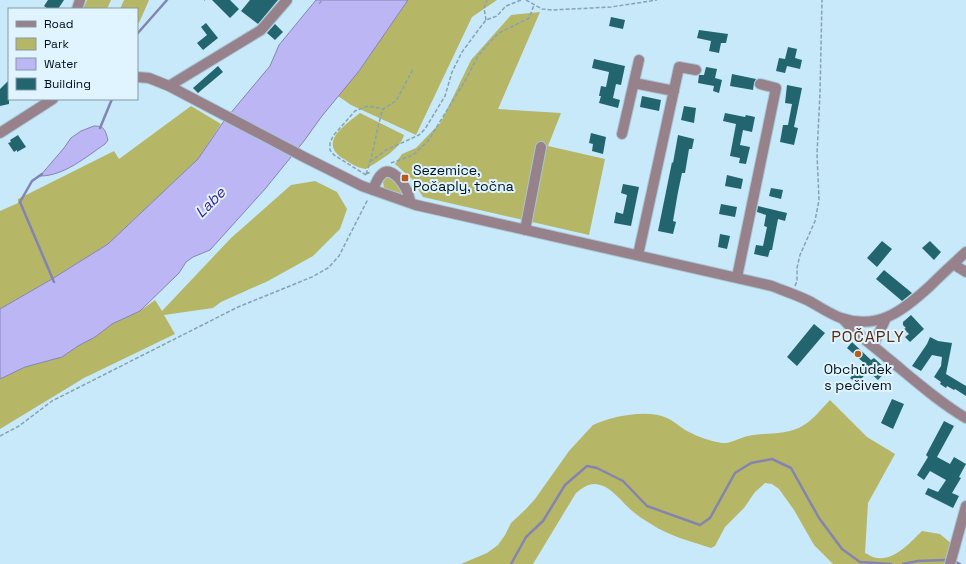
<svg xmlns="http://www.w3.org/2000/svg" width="966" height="564" viewBox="0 0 966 564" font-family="'Space Grotesk',sans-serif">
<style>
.green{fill:#b6b667}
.water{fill:#bcb6f4;stroke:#8484b2}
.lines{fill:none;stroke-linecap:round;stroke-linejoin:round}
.stream{stroke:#8484b2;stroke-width:2.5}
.building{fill:#22656f}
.minor-casing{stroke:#a8c6d5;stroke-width:12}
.path{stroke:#87a2b0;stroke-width:1.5;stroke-dasharray:4 2;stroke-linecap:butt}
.minor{stroke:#97818b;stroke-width:10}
.poi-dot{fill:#ba5919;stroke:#dff4ff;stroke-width:1.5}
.labels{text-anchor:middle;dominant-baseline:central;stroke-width:4;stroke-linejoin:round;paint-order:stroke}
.poi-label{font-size:14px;fill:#001019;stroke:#dff4ff;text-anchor:start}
.water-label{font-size:15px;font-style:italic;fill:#3f1a8f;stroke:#dff4ff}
.quarter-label{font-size:16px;letter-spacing:1px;fill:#5a2b0e;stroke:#dff4ff}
</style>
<rect width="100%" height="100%" fill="#c8e9f9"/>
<!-- green -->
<path class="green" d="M87,0H111L107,9H83Z
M124,0H149L139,23L137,22V9H120Z
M408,0H497L472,17L416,135L351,105L338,96L359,71Z
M540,12L498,109L561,113L548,146L605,159L589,235L423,197L412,179L395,164L402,154L416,148L441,122L471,60L511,15Z
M191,106L221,124L198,159L108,244L52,279L0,309V211L18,203V199L114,151L119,159Z
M360,113L404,135C401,149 377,162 366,169C358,168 351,164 344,159C317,143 345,125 360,113Z
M386,178C394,177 399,186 403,192L402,197L384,189L383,182Z
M315,181L337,192L347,209L340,229L313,256L268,281L221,302L213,308L164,315L175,334L84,378L0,429V379L25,367L62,357L78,346L95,337L112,324L140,311L155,300L162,311L231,238L291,185Z
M830,400L867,437L895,454L868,503L865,553C868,554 873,558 877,558C894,561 911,542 922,531L940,534L953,545L947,564H833L814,545L794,510L779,489L772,484L765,483L755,492L744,508L725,527L715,546L711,548C690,541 669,536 651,524C644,520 637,515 631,510C623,503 611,487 600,485C590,482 584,487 576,493L533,564H461L487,553L498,545L505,535L511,523L526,509L535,499L569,451L593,425C612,416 648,409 667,418C674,421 680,427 687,431C698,437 710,441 722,443C730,444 739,438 748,436C766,432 787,436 804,425C813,420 822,408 830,400Z"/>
<!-- water -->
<path class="water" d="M316,0H408L359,71L322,116L304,141L265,189L210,250L193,257L186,262L179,273L140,311L112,324L95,337L78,346L62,357L25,367L0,379V309L52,279L108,244L198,159L224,121L270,66L279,45Z
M94,126C105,126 105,130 108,140L105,144C86,157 64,176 40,176L64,148L71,138L81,131Z"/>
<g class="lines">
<!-- stream -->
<path class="stream" d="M137,34L167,0
M100,128L112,99
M42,174L32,181L20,202L54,282
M956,562L960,564
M511,564L526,537L543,521L565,485L587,466L597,468L623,481L647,506L700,525L710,518L735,473L751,463L772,459L791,468L819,518L842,549L860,562L891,564
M903,564L918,561L946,560"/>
</g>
<!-- building -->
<path class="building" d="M48,0H64L58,9H48L44,6Z
M212,0H230L239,9L230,18Z
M250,0H278L258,24L241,11Z
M611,17L625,20L623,29L609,26Z
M206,23L218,38L203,50L197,43L207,35L201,27Z
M275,24L283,32L275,40L267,33Z
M699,30L728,34L726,43H721L719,53L709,51L711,41L697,38Z
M788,47L797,49L795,58L802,60L800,69L787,66L785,73L776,71L779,58L785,59Z
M594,59L625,66L621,85L616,84L613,98L620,100L618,108L599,103L601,96H599L601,86L606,87L609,72L592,68Z
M218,66L223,72L198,93L193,88Z
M706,67L717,69L715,78L722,80L719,93L713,91L714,86L698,83L699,75H704Z
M732,74L756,79L754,83L753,90L730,86Z
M9,80V104L0,106V89Z
M787,85L802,88L794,127L798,128L794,145L780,142L783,125H788L792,104L785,103Z
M642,96L661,100L659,111L640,107Z
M684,106L696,108L694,123L681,120Z
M725,113L745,117L746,115L755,117L752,132L743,130L740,145L750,147L746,164L739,163L740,158L730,156L736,124L723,121Z
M591,133L606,137L603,154L592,151L593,144L589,143Z
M18,135L26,147L17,152V150L14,152L8,143L11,142L10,140Z
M678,135L694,139L692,149H689L685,173H682L678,192L673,221L676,222L673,234L658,231L672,162L673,163Z
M727,175L743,179L741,189L725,186Z
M623,184L639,187L631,226L614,223L616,212L623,214L627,195L621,193Z
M771,188L783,190L781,199L769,196Z
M721,204L737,207L735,217L719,214Z
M758,206L787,213L785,221L778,219L772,250H770L768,257L754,254L756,245L763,246L767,227L764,226L766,215L757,212Z
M720,234L730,236L727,249L718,247Z
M882,241L892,249L877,267L867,258Z
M930,241L941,252L934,260L922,248Z
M884,270L912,293L902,301L876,279Z
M911,315L924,329L910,342L905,337L909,334L904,329L906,328L903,325V322Z
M814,324L825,333L797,366L787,357Z
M930,337L938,341L952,343L946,374L966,386V396L955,389L954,390L947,386L946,388L940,384L941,382L934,377L941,366L942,357L932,355L921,371L912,366L927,344Z
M852,342L871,360L874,358L887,370L878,380L868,371L857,384L850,378L864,363L847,348Z
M892,399L904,404L893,429L881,423Z
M944,421L954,426L937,457L950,464L954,457L966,464L959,477L961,478L952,493L959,496L953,508L925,494L928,488L938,492L946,480L930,471L924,480L917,475L928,457L926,455Z"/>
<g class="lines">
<defs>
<path id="minor" d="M77,9L80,0
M137,77L149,78L169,86L304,157L362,186L416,205L772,286C784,291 797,295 809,301C820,307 830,314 841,318C879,331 905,309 930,286C942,274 954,263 966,252
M634,83L674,91
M169,86L261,30L287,0
M0,133L53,99
M622,134L639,60
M373,190C375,185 377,178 382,174C391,165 403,183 407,191C409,195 409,199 411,203
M525,230L541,147
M638,255L679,67L696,70
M953,264L966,272
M737,277L776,88L760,84
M843,319C855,333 871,344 885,356C911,377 937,401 966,418
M873,346L886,318
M950,564L966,506"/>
</defs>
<!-- minor casing -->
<use href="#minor" class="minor-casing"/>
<!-- path -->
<path class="path" d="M204,0H205
M526,0L542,9L552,10L611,7L657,0
M319,4L322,0
M486,20L484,8L487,0
M370,162L386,150L419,135L425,129L445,96L452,72L462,52L479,29L486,20L497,16L506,6L521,0
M391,163L413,155L428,141L465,81L478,56L492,40L499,33L529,18L534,5
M366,174L371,172
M366,174C374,153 376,130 383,109
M366,175L334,155L330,150V143L333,136L355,111L368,106L383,109L396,101L413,69
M795,286L797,281V268L800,255L815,221L819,200L817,154L820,93L822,0
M0,436L19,426L52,401L238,307L312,277L328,268L339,256L368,199"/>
<!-- minor -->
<use href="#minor" class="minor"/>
</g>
<!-- markers -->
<g class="poi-dot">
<rect x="401" y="174" width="8" height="8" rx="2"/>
<circle cx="858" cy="354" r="4"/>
</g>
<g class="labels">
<!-- poi labels -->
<g class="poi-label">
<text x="413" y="170">Sezemice,<tspan x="413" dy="16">Počaply, točna</tspan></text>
<text x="858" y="369" text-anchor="middle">Obchůdek<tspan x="858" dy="16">s pečivem</tspan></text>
</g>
<!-- water labels -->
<g class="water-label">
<text transform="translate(210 202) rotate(-45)">Labe</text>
</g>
<!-- quarter labels -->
<g class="quarter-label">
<text x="868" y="336">POČAPLY</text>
</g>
</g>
<!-- legend -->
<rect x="8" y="8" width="130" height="92" fill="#dff4ff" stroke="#8699a3"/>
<rect x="16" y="21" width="20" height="6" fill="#97818b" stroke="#8699a3"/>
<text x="44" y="28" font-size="12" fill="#001019">Road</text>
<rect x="16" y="38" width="20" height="12" fill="#b6b667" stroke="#8699a3"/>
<text x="44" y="48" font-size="12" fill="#001019">Park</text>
<rect x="16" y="58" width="20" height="12" fill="#bcb6f4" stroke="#8699a3"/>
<text x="44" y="68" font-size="12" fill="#001019">Water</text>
<rect x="16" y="78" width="20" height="12" fill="#22656f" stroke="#8699a3"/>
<text x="44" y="88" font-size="12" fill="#001019">Building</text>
</svg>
